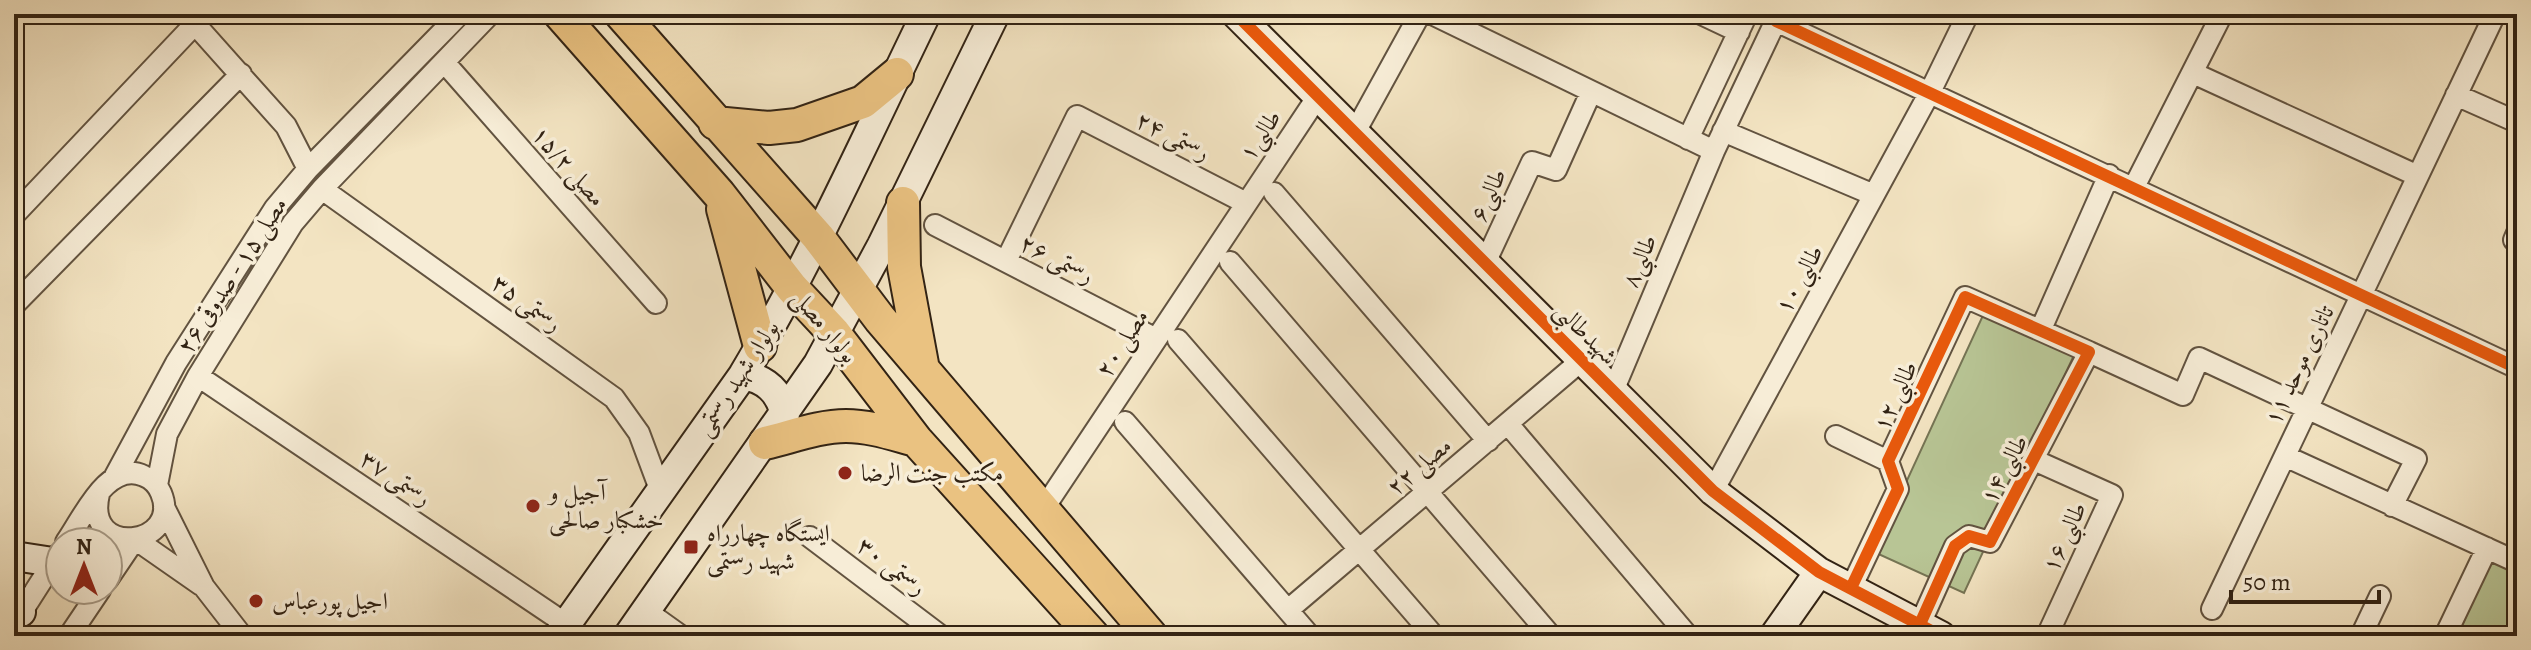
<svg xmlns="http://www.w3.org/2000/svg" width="2531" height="650" viewBox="0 0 2531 650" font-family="Alegreya,Amiri,serif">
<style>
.green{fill:#b8c595;stroke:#757454;stroke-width:2}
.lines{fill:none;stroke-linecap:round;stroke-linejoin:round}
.street-casing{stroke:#625340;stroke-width:24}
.secondary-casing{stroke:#322314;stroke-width:32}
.primary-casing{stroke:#322314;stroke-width:36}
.street{stroke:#f7edd7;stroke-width:20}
.secondary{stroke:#f7edd7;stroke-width:28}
.primary{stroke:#eac281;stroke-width:32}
.cycleway-casing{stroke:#f7edd7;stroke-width:17}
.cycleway{stroke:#e8590c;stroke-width:12}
.poi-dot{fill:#8f2418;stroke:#f7edd7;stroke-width:3}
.labels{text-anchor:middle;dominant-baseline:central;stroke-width:7;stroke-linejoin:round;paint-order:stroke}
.street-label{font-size:24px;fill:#322314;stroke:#f7edd7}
.poi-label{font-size:24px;fill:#322314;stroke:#f7edd7;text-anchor:start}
</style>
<rect width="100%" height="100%" fill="#f3e4c2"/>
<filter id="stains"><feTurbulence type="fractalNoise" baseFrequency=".0025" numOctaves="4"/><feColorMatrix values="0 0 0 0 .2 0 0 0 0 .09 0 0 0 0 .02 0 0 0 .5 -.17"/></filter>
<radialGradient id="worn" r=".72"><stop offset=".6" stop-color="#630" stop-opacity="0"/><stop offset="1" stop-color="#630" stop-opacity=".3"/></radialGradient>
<!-- green -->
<path class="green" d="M1985,311L2075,353L1964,593L1874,552Z
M2496,551L2517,562V636H2457Z"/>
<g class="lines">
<defs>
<path id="street" d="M186,14L286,126L308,169
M1432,14L1714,151
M1701,14L1739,32
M1776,21L2517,368
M444,62L656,303
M2193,73L2418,176
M2456,95L2517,122
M1723,131L1874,195
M1355,132L1420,14
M1688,139L1747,14
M2134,187L2222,14
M322,189L614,398L639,433L661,492
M1274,193L1488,441
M14,215L195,24
M935,225L1156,339
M2514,240L2517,233
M1006,261L1077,116L1246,203
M1230,262L1551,636
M1485,263L1532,162L1556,170L1591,92
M14,305L241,74
M2041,329L2109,175
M1178,340L1434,636
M2089,352L2183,395L2199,358L2416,459L2392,506
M198,376L566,624
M1613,391L1714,151L1779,14
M1125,422L1310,636
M1508,424L1688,636
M1836,436L1888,461
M2285,456L2517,562
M2034,460L2112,495L2047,636
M115,476L176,363L275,208L308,169L460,14
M157,485L167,434L198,376L293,223L322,189L490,14
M1713,491L1930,92L1968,14
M164,507L204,587L242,636
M1042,511L1318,96
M810,537L941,636
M135,539L201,585
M66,542C83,518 108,459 144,476C152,479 158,486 161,493C183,546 83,560 99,494
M108,579L135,539
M1851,588L1898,489L1888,461L1965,297L2089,352L1990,542L1969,536L1955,546L1920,624
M2212,609L2495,14
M1288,610L1582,360
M646,611L681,636
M14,624L58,555
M69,636L100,590
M2361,636L2380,596
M2445,636L2487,548"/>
<path id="secondary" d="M1236,14L1713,491L1819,572L1941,636
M743,375C766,379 779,391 785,414
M14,556L53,562
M14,597L21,612
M558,636L743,375C812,259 867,135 926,14
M628,636L818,364L882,245L995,14
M1774,636L1819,572"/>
<path id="primary" d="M560,14L719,194L792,288L834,333L916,440L1093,636
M621,14L818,237L880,319L1151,636
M715,123L769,128L797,125L863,102L897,74
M903,203L904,267L922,364
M723,209L760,346
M765,443C791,437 819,426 846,426C870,426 893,434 916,440"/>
</defs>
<!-- street casing -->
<use href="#street" class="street-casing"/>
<!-- secondary casing -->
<use href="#secondary" class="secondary-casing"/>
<!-- primary casing -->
<use href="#primary" class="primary-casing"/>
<!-- street -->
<use href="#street" class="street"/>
<!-- secondary -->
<use href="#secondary" class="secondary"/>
<!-- primary -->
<use href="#primary" class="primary"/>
<defs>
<path id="cycleway" d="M1236,14L1713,491L1819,572L1941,636
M1776,21L2517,368
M1851,588L1898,489L1888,461L1965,297L2089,352L1990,542L1969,536L1955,546L1920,624"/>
</defs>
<!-- cycleway casing -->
<use href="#cycleway" class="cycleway-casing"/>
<!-- cycleway -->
<use href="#cycleway" class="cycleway"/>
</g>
<!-- markers -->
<g class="poi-dot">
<circle cx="845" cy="473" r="8"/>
<circle cx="533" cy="506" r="8"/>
<rect x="683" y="539" width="16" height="16" rx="4"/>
<circle cx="256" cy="601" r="8"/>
</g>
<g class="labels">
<!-- street labels -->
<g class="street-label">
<text transform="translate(1260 135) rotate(-56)">طالبی۱</text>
<text transform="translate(1173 136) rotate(27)">رستمی ۲۴</text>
<text transform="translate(569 166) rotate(49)">مصلی ۱۵/۲</text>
<text transform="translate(1488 195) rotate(-65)">طالبی۶</text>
<text transform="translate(1057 259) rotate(27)">رستمی ۲۶</text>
<text transform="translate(1639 261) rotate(-67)">طالبی۸</text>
<text transform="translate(232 275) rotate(-57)">مصلی ۱۵ - صدوقی ۲۶</text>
<text transform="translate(1799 279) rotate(-61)">طالبی ۱۰</text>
<text transform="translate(527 303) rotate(36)">رستمی ۳۵</text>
<text transform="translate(825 326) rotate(50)">بولوار مصلی</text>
<text transform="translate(1586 333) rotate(45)">شهیدطالبی</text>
<text transform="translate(1122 343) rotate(-57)">مصلی ۲۰</text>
<text transform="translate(2299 365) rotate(-64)">تاتاری موحد ۱۱</text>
<text transform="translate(737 378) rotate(-57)">بولوار شهید رستمی</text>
<text transform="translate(1895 396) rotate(-65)">طالبی ۱۲</text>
<text transform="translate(1419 466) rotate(-40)">مصلی ۲۲</text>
<text transform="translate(2004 469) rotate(-62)">طالبی ۱۴</text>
<text transform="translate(396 478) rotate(34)">رستمی ۳۷</text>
<text transform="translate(2064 537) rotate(-65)">طالبی ۱۶</text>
<text transform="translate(892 566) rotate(37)">رستمی ۳۰</text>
</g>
<!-- poi labels -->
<g class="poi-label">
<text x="861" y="473">مكتب جنت الرضا</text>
<text x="549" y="492">آجیل و<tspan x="549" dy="28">خشکبار صالحی</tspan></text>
<text x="707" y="533">ایستگاه چهارراه<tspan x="707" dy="28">شهید رستمی</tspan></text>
<text x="272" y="601">اجیل پورعباس</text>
</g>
</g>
<!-- margin -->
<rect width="2531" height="650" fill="none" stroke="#f3e4c2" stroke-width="48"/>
<rect x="16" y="16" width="2499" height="618" fill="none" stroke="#322314" stroke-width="4"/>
<rect x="24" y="24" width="2483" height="602" fill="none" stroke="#322314" stroke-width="2"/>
<!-- north arrow -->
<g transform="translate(84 566)"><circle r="38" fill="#f7edd7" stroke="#a89c89" stroke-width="2"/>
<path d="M0-6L14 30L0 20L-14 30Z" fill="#8f2418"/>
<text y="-12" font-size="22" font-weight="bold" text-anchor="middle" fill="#322314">N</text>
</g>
<!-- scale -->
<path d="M2231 590v12h148v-12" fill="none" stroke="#322314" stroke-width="4"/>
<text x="2243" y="590" font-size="24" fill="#322314" stroke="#f7edd7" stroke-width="6" paint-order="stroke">50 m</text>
<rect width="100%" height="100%" filter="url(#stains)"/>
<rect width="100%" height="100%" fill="url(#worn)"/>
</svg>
